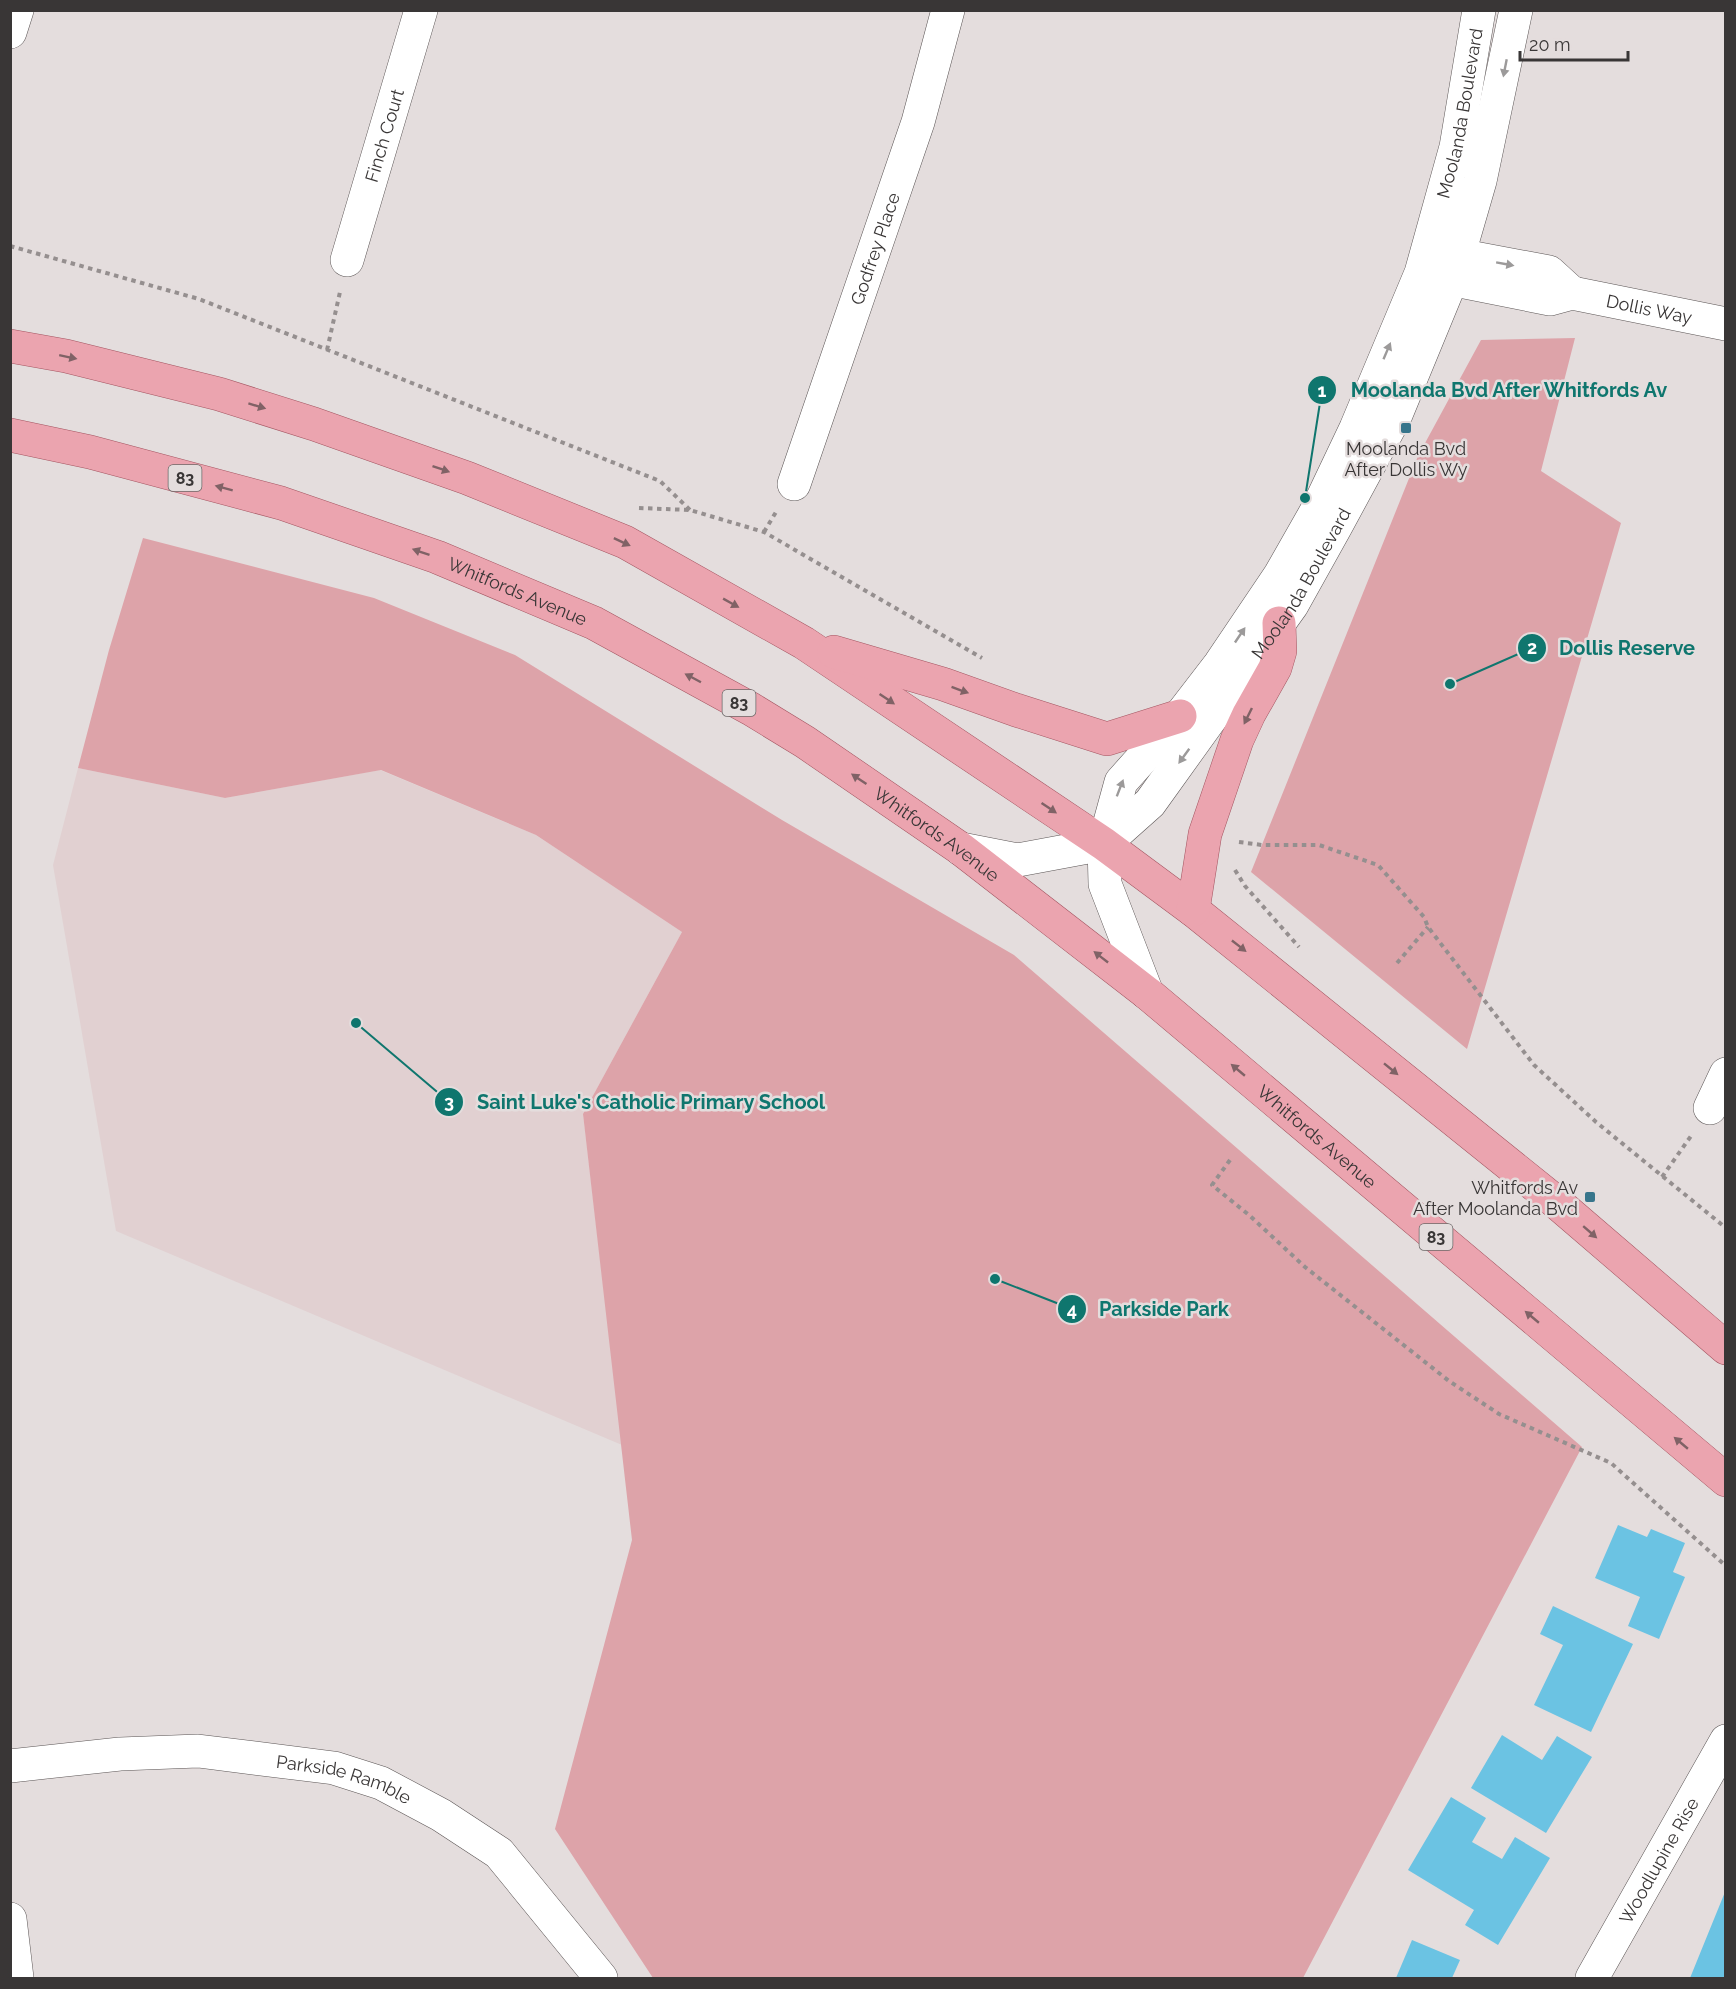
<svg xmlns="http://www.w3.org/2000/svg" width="1736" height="1989" viewBox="0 0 1736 1989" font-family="Raleway,sans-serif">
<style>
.built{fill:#e1d0d1}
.green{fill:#dda3a9}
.building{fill:#6bc3e3}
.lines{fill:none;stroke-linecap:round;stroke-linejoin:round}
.minor-casing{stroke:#5b5555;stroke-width:34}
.major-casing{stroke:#a45662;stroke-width:34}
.path{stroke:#958f8f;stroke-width:4;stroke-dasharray:4.5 4.5;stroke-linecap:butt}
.minor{stroke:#fff;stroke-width:33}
.major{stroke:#eba4af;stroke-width:33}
.oneway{fill:#9c9a9a}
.oneway2{fill:#806266}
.poi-dot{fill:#37758b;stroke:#e4dddd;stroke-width:2}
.labels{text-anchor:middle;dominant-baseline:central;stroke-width:5;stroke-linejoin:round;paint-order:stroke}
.shield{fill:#e4dddd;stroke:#6c6868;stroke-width:1.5}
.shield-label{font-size:16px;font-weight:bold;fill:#393636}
.street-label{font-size:18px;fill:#393636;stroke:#e4dddd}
.poi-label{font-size:18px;fill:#393636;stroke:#e4dddd}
.leader{fill:none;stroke:#0f766e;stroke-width:2}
.callout-dot{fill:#0f766e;stroke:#e4dddd;stroke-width:2}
.mark-label{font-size:18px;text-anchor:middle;font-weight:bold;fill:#fff}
.callout-label{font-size:20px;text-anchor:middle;font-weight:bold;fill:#0f766e;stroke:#e4dddd;stroke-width:5;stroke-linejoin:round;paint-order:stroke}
</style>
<rect width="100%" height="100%" fill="#e4dddd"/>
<!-- built -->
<path class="built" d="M78,768L225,798L380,770L536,835L682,932L583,1114L622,1445L116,1231L53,865Z"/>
<!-- green -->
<path class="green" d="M1575,338L1541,471L1621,523L1467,1049L1251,872L1418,456L1481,340Z
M143,538L374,598L515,655L782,820L1014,955L1582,1447L1303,1978H653L555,1829L632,1540L583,1114L682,932L536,835L381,770L225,798L78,768L109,650Z"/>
<!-- building -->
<path class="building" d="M1618,1525L1647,1537L1651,1529L1685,1543L1673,1572L1685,1577L1659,1639L1628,1626L1640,1597L1595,1578Z
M1553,1606L1633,1644L1591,1732L1534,1705L1563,1645L1540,1634Z
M1502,1735L1542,1760L1557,1736L1592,1757L1546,1833L1471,1788Z
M1451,1797L1486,1818L1472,1842L1502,1859L1515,1837L1550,1858L1498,1945L1465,1925L1474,1910L1408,1870Z
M1725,1892L1726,1978H1690Z
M1412,1940L1460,1960L1452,1978H1396Z"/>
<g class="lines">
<defs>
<g id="minor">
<path d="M10,32L17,10"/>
<path d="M1438,250L1458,255L1549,272L1572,293"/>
<path id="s1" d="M347,260L421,10"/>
<path id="s2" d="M1430,275L1550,299L1572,293L1726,324"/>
<path id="s3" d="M794,484L918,122L948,10"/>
<path id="s4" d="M961,849L1018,860L1104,844L1150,803L1292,605L1336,526L1395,417L1451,281L1480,181L1516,10"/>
<path id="s5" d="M1147,993L1105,884L1104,844L1121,782L1180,716L1220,664L1280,575L1317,510L1356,428L1421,273L1456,147L1479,10"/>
<path d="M1710,1108L1726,1074"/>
<path id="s6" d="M10,1766L120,1754L198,1751L334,1768L381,1783L441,1815L499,1853L601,1978"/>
<path d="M10,1919L17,1978"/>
<path id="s7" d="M1592,1978L1726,1741"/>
</g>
<g id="major">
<path d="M10,346L66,356L219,394L314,424L467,478L625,542L804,643L1104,844L1193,910L1556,1202L1726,1348"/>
<path id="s8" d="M10,435L90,452L281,503L437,557L594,623L751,709L805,742L961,849L1147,993L1726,1480"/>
<path d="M834,652L943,684L1016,710L1107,739L1180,716"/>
<path d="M1193,910L1205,834L1237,740L1249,714L1275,668L1280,651L1279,623"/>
</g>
</defs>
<!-- minor casing -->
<use href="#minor" class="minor-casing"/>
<!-- major casing -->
<use href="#major" class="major-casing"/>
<!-- path -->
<path class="path" d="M10,246L199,299L660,481L690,510
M327,350L340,292
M639,508L690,510L764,532L982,658
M764,532L776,512
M1239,842L1262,845H1319L1378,865L1424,917L1428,927L1534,1065L1596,1122L1726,1228
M1235,870L1245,886L1299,947
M1397,963L1428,927
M1230,1160L1212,1185L1249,1215L1305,1267L1449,1381L1499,1414L1611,1463L1726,1566
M1662,1177L1691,1136"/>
<!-- minor -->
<use href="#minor" class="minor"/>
<!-- major -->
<use href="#major" class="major"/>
</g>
<!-- one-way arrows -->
<defs><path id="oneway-solid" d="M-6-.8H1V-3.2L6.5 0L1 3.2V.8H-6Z" transform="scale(1.5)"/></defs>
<g class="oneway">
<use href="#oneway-solid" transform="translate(1505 68) rotate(101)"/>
<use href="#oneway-solid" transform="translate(1505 264) rotate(10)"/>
<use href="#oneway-solid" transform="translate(1387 351) rotate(-67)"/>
<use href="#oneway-solid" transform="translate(1240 635) rotate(-56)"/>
<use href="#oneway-solid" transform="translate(1184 756) rotate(126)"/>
<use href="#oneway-solid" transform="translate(1120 788) rotate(-69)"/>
</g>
<g class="oneway2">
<use href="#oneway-solid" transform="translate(68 357) rotate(12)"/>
<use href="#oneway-solid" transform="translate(257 406) rotate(17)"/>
<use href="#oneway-solid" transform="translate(441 469) rotate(19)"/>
<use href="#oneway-solid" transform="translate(224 488) rotate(-165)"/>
<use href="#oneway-solid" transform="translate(622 542) rotate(25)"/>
<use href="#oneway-solid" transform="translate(421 552) rotate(-161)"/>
<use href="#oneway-solid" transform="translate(731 603) rotate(29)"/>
<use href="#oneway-solid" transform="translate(693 678) rotate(-152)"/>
<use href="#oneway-solid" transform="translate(960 690) rotate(20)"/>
<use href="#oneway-solid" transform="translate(887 699) rotate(34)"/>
<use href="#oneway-solid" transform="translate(1248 716) rotate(116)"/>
<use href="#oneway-solid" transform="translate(859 779) rotate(-146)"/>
<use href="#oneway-solid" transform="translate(1049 808) rotate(34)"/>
<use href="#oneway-solid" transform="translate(1239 946) rotate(38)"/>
<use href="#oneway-solid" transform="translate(1101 957) rotate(-142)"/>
<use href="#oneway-solid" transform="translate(1391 1069) rotate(39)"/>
<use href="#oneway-solid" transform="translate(1238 1070) rotate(-140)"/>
<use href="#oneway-solid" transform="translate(1590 1232) rotate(41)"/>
<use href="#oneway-solid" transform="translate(1532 1317) rotate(-140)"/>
<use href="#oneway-solid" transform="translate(1681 1443) rotate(-140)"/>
</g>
<!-- markers -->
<g class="poi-dot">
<rect x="1400" y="422" width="12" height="12" rx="3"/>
<rect x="1584" y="1191" width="12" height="12" rx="3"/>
</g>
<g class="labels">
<!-- shield labels -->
<g class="shield">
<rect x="168.5" y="465" width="33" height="26" rx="4.5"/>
<rect x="722.5" y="690" width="33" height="26" rx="4.5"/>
<rect x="1419.5" y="1224" width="33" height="26" rx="4.5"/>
</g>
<g class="shield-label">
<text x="185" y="478">83</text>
<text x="739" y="703">83</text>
<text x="1436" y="1237">83</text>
</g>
<!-- street labels -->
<g class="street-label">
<text stroke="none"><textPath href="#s5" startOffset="981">Moolanda Boulevard</textPath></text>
<text stroke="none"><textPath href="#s1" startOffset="130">Finch Court</textPath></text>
<text stroke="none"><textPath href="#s3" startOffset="249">Godfrey Place</textPath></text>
<text stroke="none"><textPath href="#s2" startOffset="224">Dollis Way</textPath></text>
<text stroke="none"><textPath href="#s4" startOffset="474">Moolanda Boulevard</textPath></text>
<text stroke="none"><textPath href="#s8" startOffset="532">Whitfords Avenue</textPath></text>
<text stroke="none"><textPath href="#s8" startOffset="1018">Whitfords Avenue</textPath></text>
<text stroke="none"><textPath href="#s8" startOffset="1504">Whitfords Avenue</textPath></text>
<text stroke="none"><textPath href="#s6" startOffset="338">Parkside Ramble</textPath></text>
<text stroke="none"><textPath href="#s7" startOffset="135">Woodlupine Rise</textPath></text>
</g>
<!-- poi labels -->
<g class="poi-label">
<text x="1406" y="448">Moolanda Bvd<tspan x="1406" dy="21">After Dollis Wy</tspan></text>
<text x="1578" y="1187" text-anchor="end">Whitfords Av<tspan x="1578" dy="21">After Moolanda Bvd</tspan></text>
</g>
</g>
<!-- callouts -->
<path class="leader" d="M1305 498L1322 390M1450 684L1532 648M356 1023L449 1102M995 1279L1072 1309"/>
<g class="callout-dot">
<circle cx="1305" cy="498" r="6"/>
<circle cx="1450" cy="684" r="6"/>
<circle cx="356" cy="1023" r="6"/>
<circle cx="995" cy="1279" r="6"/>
<circle cx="1322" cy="390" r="15"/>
<circle cx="1532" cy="648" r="15"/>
<circle cx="449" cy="1102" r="15"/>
<circle cx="1072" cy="1309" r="15"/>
</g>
<g class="mark-label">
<text x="1322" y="397">1</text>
<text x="1532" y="654">2</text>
<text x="449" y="1108">3</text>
<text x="1072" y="1316">4</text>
</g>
<g class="callout-label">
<text x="1509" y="397">Moolanda Bvd After Whitfords Av</text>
<text x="1627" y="655">Dollis Reserve</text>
<text x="651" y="1109">Saint Luke's Catholic Primary School</text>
<text x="1164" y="1316">Parkside Park</text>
</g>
<!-- border -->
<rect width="1736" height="1989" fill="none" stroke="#393636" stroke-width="24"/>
<!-- scale -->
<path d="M1520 51v9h108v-9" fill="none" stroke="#393636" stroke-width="3"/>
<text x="1529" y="51" font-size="18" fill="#393636" stroke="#e4dddd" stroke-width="4.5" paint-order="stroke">20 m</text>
</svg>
